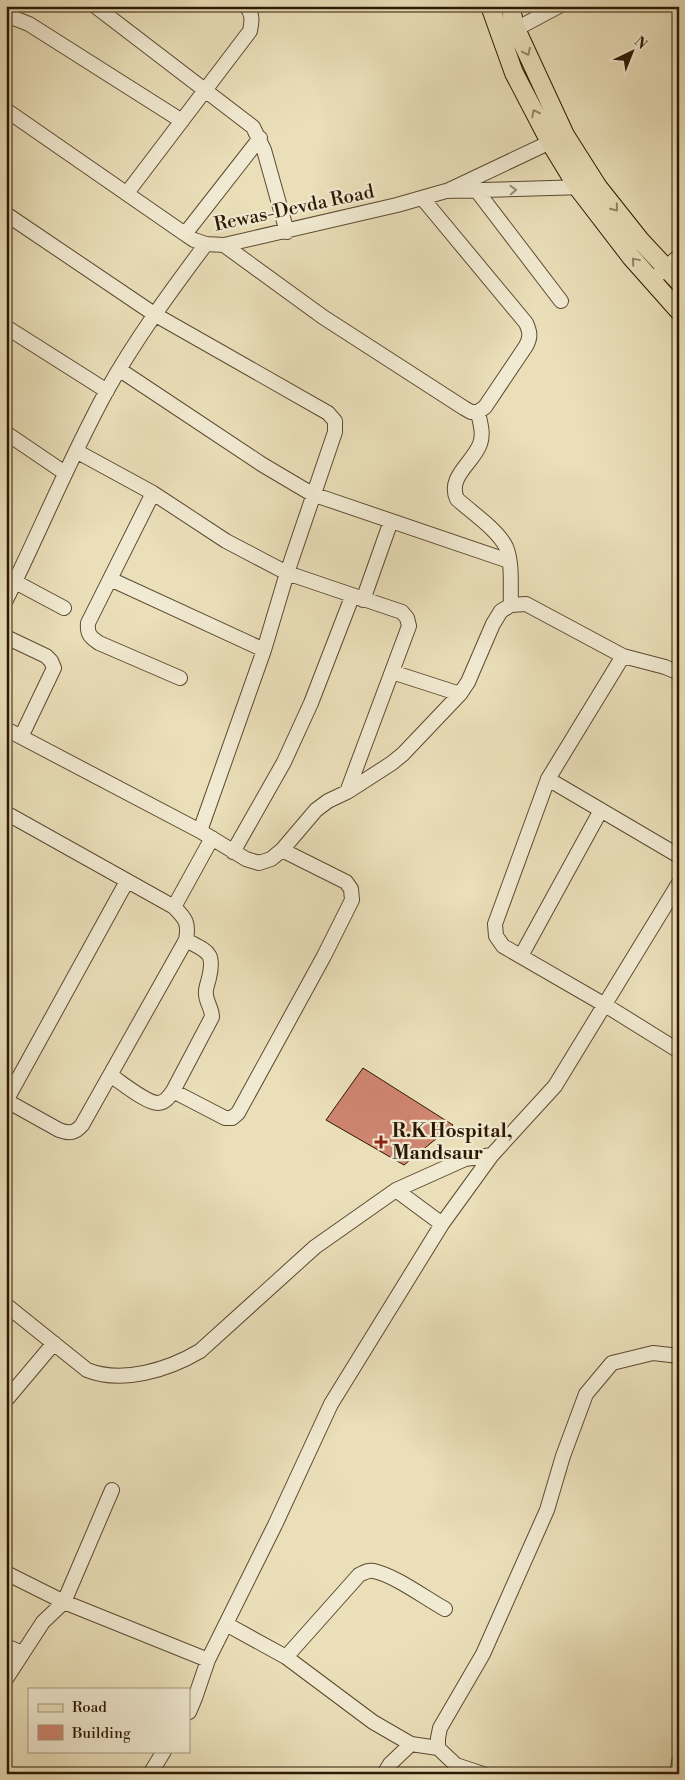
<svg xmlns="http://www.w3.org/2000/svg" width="685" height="1780" viewBox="0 0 685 1780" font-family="'Libre Bodoni',serif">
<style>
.building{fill:#cf8570;stroke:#2d1803}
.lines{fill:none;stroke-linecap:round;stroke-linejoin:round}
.minor-casing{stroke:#5c4a30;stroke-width:16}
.major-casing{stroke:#2d1803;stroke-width:20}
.minor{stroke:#f1ead2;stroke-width:14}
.major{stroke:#eadfb9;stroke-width:18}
.oneway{stroke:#958567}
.oneway2{stroke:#998c75}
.poi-dot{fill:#8f2418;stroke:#f1ead2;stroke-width:2}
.labels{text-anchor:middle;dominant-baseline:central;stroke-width:4.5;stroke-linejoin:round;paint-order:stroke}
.street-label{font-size:19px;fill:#2d1803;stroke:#f1ead2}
.poi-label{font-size:19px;font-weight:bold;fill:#2d1803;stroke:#f1ead2;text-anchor:start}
</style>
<rect width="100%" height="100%" fill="#eadfb9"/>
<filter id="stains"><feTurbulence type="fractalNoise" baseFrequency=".004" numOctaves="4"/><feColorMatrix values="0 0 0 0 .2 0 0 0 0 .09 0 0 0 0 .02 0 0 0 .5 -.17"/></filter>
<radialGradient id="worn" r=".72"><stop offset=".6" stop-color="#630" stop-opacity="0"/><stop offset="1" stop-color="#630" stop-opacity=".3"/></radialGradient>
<!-- building -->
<path class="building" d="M363,1068L453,1125L404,1165L326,1120Z"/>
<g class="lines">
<defs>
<path id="minor" d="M95,6L253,127L264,150L287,232
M6,15L29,24L182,121
M516,29L559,6
M6,110L185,234L194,240L206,244L224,245L397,205L446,191L585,187
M449,190L559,138
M477,191L561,301
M127,193L250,31C252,21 253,14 246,6
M6,214L154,314L328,413L335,421V432L287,573L264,650L200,831
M185,234L260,138
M224,245L323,317L464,408L471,412H478L485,407L526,346C531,337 530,332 526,323L423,199
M659,274L679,256
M6,327L107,391
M120,370L263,465L312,494L509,561
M478,412C480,423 484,433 480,444C473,463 447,477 457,499C471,512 498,530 506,547C513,564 510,587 511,605
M6,433L65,473
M76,451L153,493L226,541L287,573L402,612L407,618L409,626L347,792
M153,493L88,623C87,634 90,637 99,643L180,678
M6,577L64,608
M110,579L264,650
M6,600C40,531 69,460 106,392C135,340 170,292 206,244
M363,600L391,521
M6,637L46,656L51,661L54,668L21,737
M623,656L548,779L495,924L496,936L503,946L605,1005L679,1051
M392,672L460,694
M6,729L200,831L246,859L259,863L271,859L282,850L316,810L328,801L347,792L392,763L403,754L460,694L468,682L493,624L501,611L511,605L526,604L623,656L665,667L679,673
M548,779L679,856
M6,813L174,907C186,919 189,923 186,940L82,1125C75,1133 70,1134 59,1130L7,1101
M233,852L284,762L311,703L352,597
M174,907L212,838
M521,956L601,810
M110,1075C121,1082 146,1103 158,1103C165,1103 169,1097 173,1091L212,1017C212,1008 206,1002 206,994C205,989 208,983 209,978C215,952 208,952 186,940
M173,1091L225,1118H232L238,1113L324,956L352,900L351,889L346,882L282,850
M6,1101L127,881
M396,1190L442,1224
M6,1305L87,1370C122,1384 168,1370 200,1351L315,1247L396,1190L465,1159L492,1155
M6,1400L54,1343
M6,1573L64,1602L208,1660
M226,1624L286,1657L373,1722L411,1744L438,1748
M6,1646L22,1653
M286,1657L359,1575C365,1572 368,1570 374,1571C396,1576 425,1598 445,1609
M6,1679L43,1622L64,1602L112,1490
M189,1712L195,1698L208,1660L275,1525L331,1404L442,1224L492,1155L555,1086L679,883
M150,1774L164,1751
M384,1774L390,1764L411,1744
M483,1774L456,1765L438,1748V1738L440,1728L483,1654L547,1510L563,1456L586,1394L612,1363L653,1353L679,1356
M677,1774L679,1762"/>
<path id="major" d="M490,6L514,73L550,142L578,188L631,257L679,311
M510,6L516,29L565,135L598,187L640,240L679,282"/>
</defs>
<!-- minor casing -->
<use href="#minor" class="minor-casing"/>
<!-- major casing -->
<use href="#major" class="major-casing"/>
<!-- minor -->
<use href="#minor" class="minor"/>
<!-- major -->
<use href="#major" class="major"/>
</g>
<!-- one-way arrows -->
<defs><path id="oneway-chevron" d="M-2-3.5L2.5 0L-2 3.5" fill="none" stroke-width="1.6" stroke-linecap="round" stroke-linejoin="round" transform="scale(1.25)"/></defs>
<g class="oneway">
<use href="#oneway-chevron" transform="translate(527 52) rotate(65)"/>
<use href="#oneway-chevron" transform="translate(535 113) rotate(-117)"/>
<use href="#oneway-chevron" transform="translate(615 208) rotate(51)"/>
<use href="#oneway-chevron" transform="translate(635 261) rotate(-130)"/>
</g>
<use class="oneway2" href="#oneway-chevron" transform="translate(513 190) rotate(-2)"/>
<!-- markers -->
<path class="poi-dot" d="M378.5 1134.5h5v5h5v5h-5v5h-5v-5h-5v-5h5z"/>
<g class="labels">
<!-- street labels -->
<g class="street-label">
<text transform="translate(294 208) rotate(-12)">Rewas-Devda Road</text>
</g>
<!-- poi labels -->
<g class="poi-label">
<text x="392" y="1131">R.K Hospital,<tspan x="392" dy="22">Mandsaur</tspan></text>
</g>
</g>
<!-- margin -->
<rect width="685" height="1780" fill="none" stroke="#eadfb9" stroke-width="25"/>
<rect x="8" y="8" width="670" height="1765" fill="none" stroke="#2d1803" stroke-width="2.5"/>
<rect x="12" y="12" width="660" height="1755" fill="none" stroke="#2d1803"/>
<!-- legend -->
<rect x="28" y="1688" width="162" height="65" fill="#f1ead2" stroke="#a3967f"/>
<rect x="38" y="1704" width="25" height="8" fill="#eadfb9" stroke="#a3967f"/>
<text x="72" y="1712" font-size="15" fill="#2d1803">Road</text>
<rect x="38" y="1725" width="25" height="15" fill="#cf8570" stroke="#a3967f"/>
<text x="72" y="1738" font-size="15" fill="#2d1803">Building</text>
<!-- north arrow -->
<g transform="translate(632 52) rotate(43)" stroke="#f1ead2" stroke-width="4" paint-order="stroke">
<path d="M0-4L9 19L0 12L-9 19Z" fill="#2d1803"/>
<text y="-8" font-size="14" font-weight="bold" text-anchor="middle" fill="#2d1803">N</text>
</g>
<rect width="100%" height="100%" filter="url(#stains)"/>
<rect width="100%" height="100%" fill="url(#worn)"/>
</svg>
